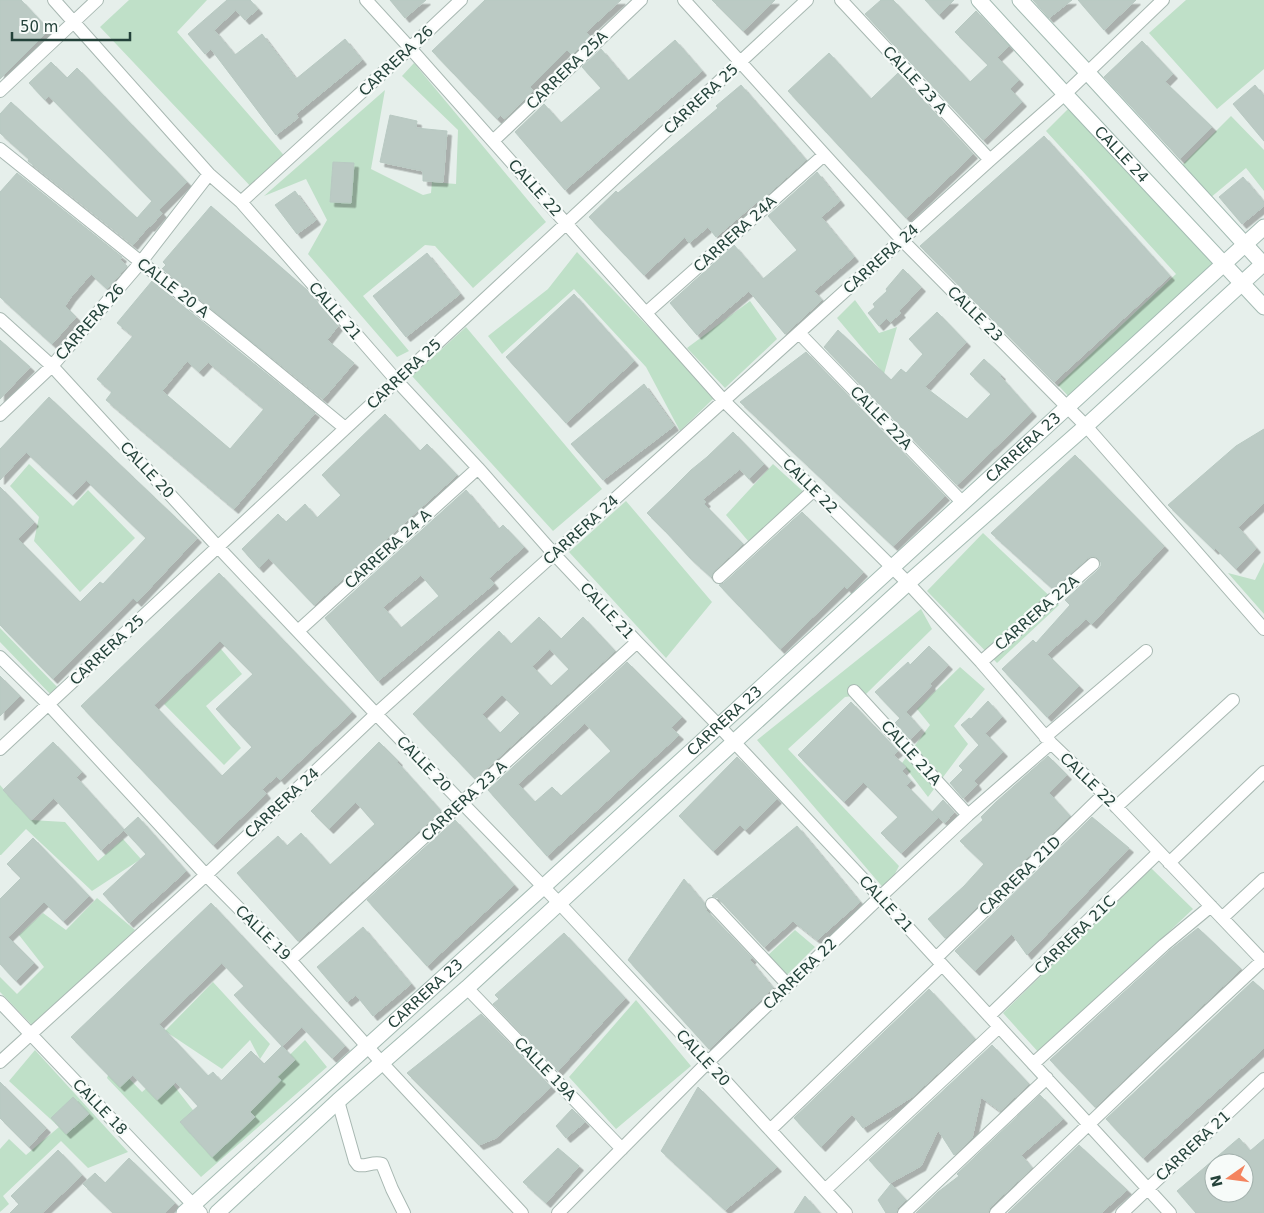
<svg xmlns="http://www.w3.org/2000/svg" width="1264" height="1213" viewBox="0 0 1264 1213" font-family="'DejaVu Sans',sans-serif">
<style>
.green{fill:#bfe0c8}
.building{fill:#bbcac4;stroke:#b8c9c2;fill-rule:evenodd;filter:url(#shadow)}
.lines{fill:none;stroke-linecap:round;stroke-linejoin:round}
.street-casing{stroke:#a8b8b2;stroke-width:14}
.secondary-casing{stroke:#a4bbb3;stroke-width:17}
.street{stroke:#fff;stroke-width:12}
.secondary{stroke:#fff;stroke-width:15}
.labels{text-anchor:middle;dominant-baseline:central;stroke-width:4.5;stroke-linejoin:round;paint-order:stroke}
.street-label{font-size:15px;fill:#24423a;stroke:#f7fbf9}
</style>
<defs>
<filter id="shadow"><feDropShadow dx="4.5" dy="4.5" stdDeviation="0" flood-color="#0004"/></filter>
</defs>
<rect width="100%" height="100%" fill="#e6efeb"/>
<!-- green -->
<path class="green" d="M129,0H207L177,32L288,160L254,190L100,27Z
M1186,0H1264V69L1217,109L1149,33Z
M414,63L546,222L473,288L435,246L425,245L363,296L409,351L397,357L308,254L327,220L306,179L264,196L385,90L371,169L423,195L431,193L432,182L456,184L458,130L402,76Z
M1070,107L1215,263L1069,397L1058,385L1176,274L1046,131Z
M1231,116L1264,150V191L1246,168L1210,198L1182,165Z
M577,252L715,397L680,431L646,367L574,289L502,354L488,336L548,289Z
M855,300L879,333L897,327L884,374L837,318Z
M750,301L777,339L725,388L687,348Z
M466,327L602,489L553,531L412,376Z
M29,464L73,506L88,490L135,538L80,592L34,541L39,517L10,486Z
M773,464L807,495L749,542L726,515Z
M626,501L712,602L666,658L569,552Z
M983,533L1059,605L997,663L927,591Z
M1264,562V614L1228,573L1255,580Z
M921,609L932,629L866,694L845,697L788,749L899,866L886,891L757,740Z
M0,628L60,690L54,698L0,642Z
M221,649L242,674L206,706L241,748L224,765L164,704Z
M960,667L985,689L954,726L968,744L928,797L902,763L930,725L917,709Z
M0,785L31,820L65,822L98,861L123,839L141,859L92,891L26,829L1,855H0Z
M1151,868L1193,909L1040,1054L1003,1013Z
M97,898L135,930L32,1025L0,992V977L17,994L44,967L19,935L43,913L66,930Z
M795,930L815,947L780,982L766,957Z
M213,982L270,1044L260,1059L250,1040L222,1069L165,1031Z
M636,1000L691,1066L616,1129L569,1077Z
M305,1040L327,1067L201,1177L107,1078L113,1062L142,1092L164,1073L210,1132Z
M35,1050L128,1152L88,1168L61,1141L3,1196L9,1204L0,1212V1149L9,1139L26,1155L59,1127L9,1081Z"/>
<!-- building -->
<path class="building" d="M0,0H21L49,30L0,79Z
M227,0H250L258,9L245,20L236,10L214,30L235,55L262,34L296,79L345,39L362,60L296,114L298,118L276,135L211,49L205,54L188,34Z
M390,0H426L405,18Z
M485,0H621L586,32L590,37L572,55L567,50L530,87L533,91L504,119L501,115L497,119L432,51Z
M712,0H775L743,31Z
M881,0H893L970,82L988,65L955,32L976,11L1009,46L997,57L1019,80L1010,89L1022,102L983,140L865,14Z
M925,0H954L939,15Z
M1033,0H1072L1049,18Z
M1078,0H1136L1104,30Z
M675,40L702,71L565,190L515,132L544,104L561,123L601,88L582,67L601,49L628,81Z
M1142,41L1173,74L1165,82L1212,127L1180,159L1104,77Z
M829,53L871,99L898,73L973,154L906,218L788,91Z
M51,62L67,78L77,68L187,182L159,210L162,213L150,227L149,226L133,245L28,161L29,159L0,133V114L11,102L137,218L152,201L49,96L45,100L29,83Z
M741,85L806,160L758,203L757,202L716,237L708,227L689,243L685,237L644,275L589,217L616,191L618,193L718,108L716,106Z
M1255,85L1264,96V141L1233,104Z
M390,115L417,121L416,128L447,131L443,182L423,181V171L380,162Z
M1044,136L1170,276L1054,382L920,246Z
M333,162L354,163L351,203L330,202Z
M817,172L840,201L821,217L854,257L814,291L822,300L785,334L749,291L697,335L670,303L734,245L763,279L797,250L768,216Z
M17,173L122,257L120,260L127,266L107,289L91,274L71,297L65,306L76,317L52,344L0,297V192Z
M1243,177L1264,202V206L1242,224L1219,197Z
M295,191L316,220L297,234L275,205Z
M211,206L307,290L338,326L327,340L354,363L323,399L162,269L166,265L163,262Z
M427,253L460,294L406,337L373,296Z
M903,269L921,287L899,311L901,313L890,322L887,318L879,326L868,313L875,307L873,304L887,291L886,289Z
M152,281L315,413L234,509L106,400L112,392L97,379L133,336L117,323ZM187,361L199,372L208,362L264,409L230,449L162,391Z
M574,294L634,361L566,423L506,357Z
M937,312L966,342L925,387L967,419L991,394L970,374L984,359L1001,375L1000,376L1032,412L958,484H956L824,347L838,330L891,380L901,369L906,373L923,354L909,339Z
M0,340L30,367L0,399Z
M806,352L945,496L893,546L740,402Z
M644,384L674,426L603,480L571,444Z
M49,397L197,538L137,602L133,598L53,679L0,625V487L34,522L18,539L80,602L100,582L103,584L146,538L86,480L72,495L26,452L0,480V449Z
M385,414L420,451L427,444L457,475L314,605L269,558L259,568L242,549L278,514L286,522L305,504L317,518L341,495L322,475Z
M1264,429V503L1238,527L1256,548L1236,569L1215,548L1214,550L1168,505L1236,446Z
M733,432L764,464L749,479L740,469L703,499L706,502L704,504L743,544L714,571L711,577L690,558L666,532L647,513L669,492L691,470L707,457Z
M1075,455L1164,546L1092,624L1086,619L1047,654L1079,686L1047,717L1002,669L1033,640L1036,643L1070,605L1065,600L1098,570L1101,566V562L1096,557L1092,556L1088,558L1053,589L991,533Z
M466,490L499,529L503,525L524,547L489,578L494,584L378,681L325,618ZM421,575L439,596L401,628L383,607Z
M802,512L863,572L847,589L845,586L780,649L719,585L724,583Z
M219,573L352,712L280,780L277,776L262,789L266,794L213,845L81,706ZM220,641L253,674L216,709L252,747L222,776L154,705Z
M539,617L561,639L583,617L615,651L475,779L413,714L499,631L511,644ZM550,649L569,669L551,686L532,666ZM502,695L520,713L500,733L482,714Z
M929,646L948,665L930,684L931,686L906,712L921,729L910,739L895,723L900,718L875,692L908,662L910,665Z
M627,662L682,717L671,728L679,735L547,856L488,790ZM585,723L611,751L561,796L552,787L535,802L518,784Z
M0,676L20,696L0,716Z
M988,701L1002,717L985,733L1003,752L974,781L977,785L963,798L950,783L963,770L959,766L979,745L961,725L969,718L971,719Z
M851,702L898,751L893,755L906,767L902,771L911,781L906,785L938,818L901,853L881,833L898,817L863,782L844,802L798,755Z
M53,742L82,772L76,777L124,830L101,850L54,798L31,820L3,790Z
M379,742L398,761L397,762L441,811L298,941L237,873L278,836L287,846L301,833L330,865L375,824L356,802L329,829L311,811Z
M1048,756L1067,775L1049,793L1070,816L945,938L928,919L964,886L984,864L960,841L983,820L981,817L996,802Z
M737,757L777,799L745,830L740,825L713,851L679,816Z
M943,800L954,812L945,823L932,812Z
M138,817L186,871L129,923L103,894L146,854L124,830Z
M1092,817L1129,848L1027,955L1012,934L975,971L955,951Z
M455,820L514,885L427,966L367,900Z
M797,826L860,902L817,940L793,921L764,947L718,898L712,896Z
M33,838L89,896L63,921L44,902L8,937L34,963L16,981L0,964V899L21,878L7,864Z
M684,879L704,903L706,910L752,958L750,960L773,988L709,1049L628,960Z
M211,903L345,1046L332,1058L302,1027L282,1046L295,1060L277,1077L281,1080L250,1112L255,1117L212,1157L180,1122L198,1106L176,1082L157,1100L133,1075L120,1087L71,1037ZM222,963L244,986L234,995L282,1046L264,1064L251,1051L221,1081L213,1072L208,1076L159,1024Z
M363,927L411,984L373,1016L356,995L347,1002L317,967Z
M1198,928L1241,969L1095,1107L1050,1060L1169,951Z
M564,933L625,998L558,1071L493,1004L499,999L495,995Z
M1253,981L1264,991V1048L1143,1158L1106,1119Z
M929,989L975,1039L912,1097L863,1128L852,1114L821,1147L794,1118Z
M481,1014L551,1087L496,1138L479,1145L407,1073Z
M992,1045L1029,1084L1000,1111L981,1097L972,1138L954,1155L938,1130L921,1166L890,1183L869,1160Z
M0,1082L46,1128L29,1147L0,1118Z
M698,1087L777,1167L725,1210L661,1151Z
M1040,1095L1063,1119L1021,1155L1032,1168L990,1207L988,1213H916L938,1192L959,1176L957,1174Z
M73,1097L89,1114L66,1134L51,1118Z
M572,1109L585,1122L566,1138L556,1126Z
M1239,1138L1250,1151L1264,1139V1213H1196L1177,1191ZM1214,1163H1244V1193H1214Z
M1079,1145L1127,1190L1101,1213H1008Z
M558,1148L579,1166L546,1203L523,1182Z
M58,1150L82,1175L42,1213H10L19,1204L11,1196Z
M129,1158L175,1203L165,1213H113L83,1184L95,1173L105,1183Z
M891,1184L906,1200L898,1207L896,1213H886L878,1200Z
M805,1196L820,1213H794Z"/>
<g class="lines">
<defs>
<path id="street" d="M54,0L209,174L241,202L397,381L478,468L554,554L637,642L719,726L880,897L1170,1213
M366,0L410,48L724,401L908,583L981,662L1051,743L1104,794L1264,962
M684,0L902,240L1086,426L1264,629
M841,0L990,160
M0,91L97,0
M493,141L641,0
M0,149L243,344L345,428
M241,202L410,48L461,0
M646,313L824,155
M0,319L52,366L218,547L376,714L559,903L708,1062L846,1213
M799,333L963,503
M0,415L52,366L141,262L209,174
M719,577L814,490
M298,631L478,468
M0,657L48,704L206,875L290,960L382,1063L522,1213
M981,662L1093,564
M854,691L968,815
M1045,737L1146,651
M0,749L807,0
M1116,807L1233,700
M1169,863L1264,772
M712,904L788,985
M1222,918L1264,879
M936,958L1104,794
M290,960L637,642
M467,988L622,1149
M0,1002L201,1213
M989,1016L1159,852
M0,1062L206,875L376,714L554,554L990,160L1065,94L1163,0
M1033,1064L1164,945L1211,906
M338,1101L355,1161L358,1165C366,1167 373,1161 382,1164L392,1189L404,1213
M770,1130L942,965
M825,1190L999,1027
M558,1213L708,1062L880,897L968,815L1051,743
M904,1213L1047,1078
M996,1213L1158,1058L1262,961
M1122,1213L1264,1079"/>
<g id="secondary">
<path id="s1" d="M979,0L1065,94L1264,307"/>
<path d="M1020,0L1088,73L1264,265"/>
<path id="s2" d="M184,1213L543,887L1264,227"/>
<path d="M217,1213L338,1101L467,988L734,742L908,583L1086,426L1264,263"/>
</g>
</defs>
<!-- street casing -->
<use href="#street" class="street-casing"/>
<!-- secondary casing -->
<use href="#secondary" class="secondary-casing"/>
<!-- street -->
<use href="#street" class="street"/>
<!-- secondary -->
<use href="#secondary" class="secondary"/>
</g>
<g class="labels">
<!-- street labels -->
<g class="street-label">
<text transform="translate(396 61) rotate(-43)">CARRERA 26</text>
<text transform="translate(567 70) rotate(-44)">CARRERA 25A</text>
<text transform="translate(915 80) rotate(47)">CALLE 23 A</text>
<text transform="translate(701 99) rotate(-43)">CARRERA 25</text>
<text stroke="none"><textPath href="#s1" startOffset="210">CALLE 24</textPath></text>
<text transform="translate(535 188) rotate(48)">CALLE 22</text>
<text transform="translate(735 234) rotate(-42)">CARRERA 24A</text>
<text transform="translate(881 259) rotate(-42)">CARRERA 24</text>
<text transform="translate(173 288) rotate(38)">CALLE 20 A</text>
<text transform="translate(335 311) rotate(49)">CALLE 21</text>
<text transform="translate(975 314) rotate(45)">CALLE 23</text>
<text transform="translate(90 322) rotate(-49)">CARRERA 26</text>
<text transform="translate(404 374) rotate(-43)">CARRERA 25</text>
<text transform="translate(881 418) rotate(46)">CALLE 22A</text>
<text stroke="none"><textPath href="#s2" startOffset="1136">CARRERA 23</textPath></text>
<text transform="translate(147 470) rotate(47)">CALLE 20</text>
<text transform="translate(810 486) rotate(45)">CALLE 22</text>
<text transform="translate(581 530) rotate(-42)">CARRERA 24</text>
<text transform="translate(388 549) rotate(-42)">CARRERA 24 A</text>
<text transform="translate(607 611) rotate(47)">CALLE 21</text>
<text transform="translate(1037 613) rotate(-41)">CARRERA 22A</text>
<text transform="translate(107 650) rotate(-43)">CARRERA 25</text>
<text stroke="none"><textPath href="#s2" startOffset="731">CARRERA 23</textPath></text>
<text transform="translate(911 753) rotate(48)">CALLE 21A</text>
<text transform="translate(424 764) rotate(46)">CALLE 20</text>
<text transform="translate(1088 780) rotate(44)">CALLE 22</text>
<text transform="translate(464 801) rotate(-43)">CARRERA 23 A</text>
<text transform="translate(282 803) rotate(-43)">CARRERA 24</text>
<text transform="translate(1020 876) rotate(-44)">CARRERA 21D</text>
<text transform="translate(886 904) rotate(47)">CALLE 21</text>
<text transform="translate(263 933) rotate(45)">CALLE 19</text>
<text transform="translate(1075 935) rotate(-44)">CARRERA 21C</text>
<text transform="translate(800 974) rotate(-44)">CARRERA 22</text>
<text stroke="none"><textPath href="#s2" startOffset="326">CARRERA 23</textPath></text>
<text transform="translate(703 1058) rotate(47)">CALLE 20</text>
<text transform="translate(545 1069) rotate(46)">CALLE 19A</text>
<text transform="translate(100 1107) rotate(46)">CALLE 18</text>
<text transform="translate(1193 1146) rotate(-43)">CARRERA 21</text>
</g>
</g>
<!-- north arrow -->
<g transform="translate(1229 1178) rotate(256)"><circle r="24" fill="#f7fbf9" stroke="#a3b1ad"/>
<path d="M0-4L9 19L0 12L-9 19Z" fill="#f4845f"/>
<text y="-8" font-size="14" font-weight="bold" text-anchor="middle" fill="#24423a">N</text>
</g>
<!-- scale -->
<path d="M12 32v8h118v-8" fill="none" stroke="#24423a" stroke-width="2.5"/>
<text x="20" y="32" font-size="15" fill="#24423a" stroke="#f7fbf9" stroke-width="4" paint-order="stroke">50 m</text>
</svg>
